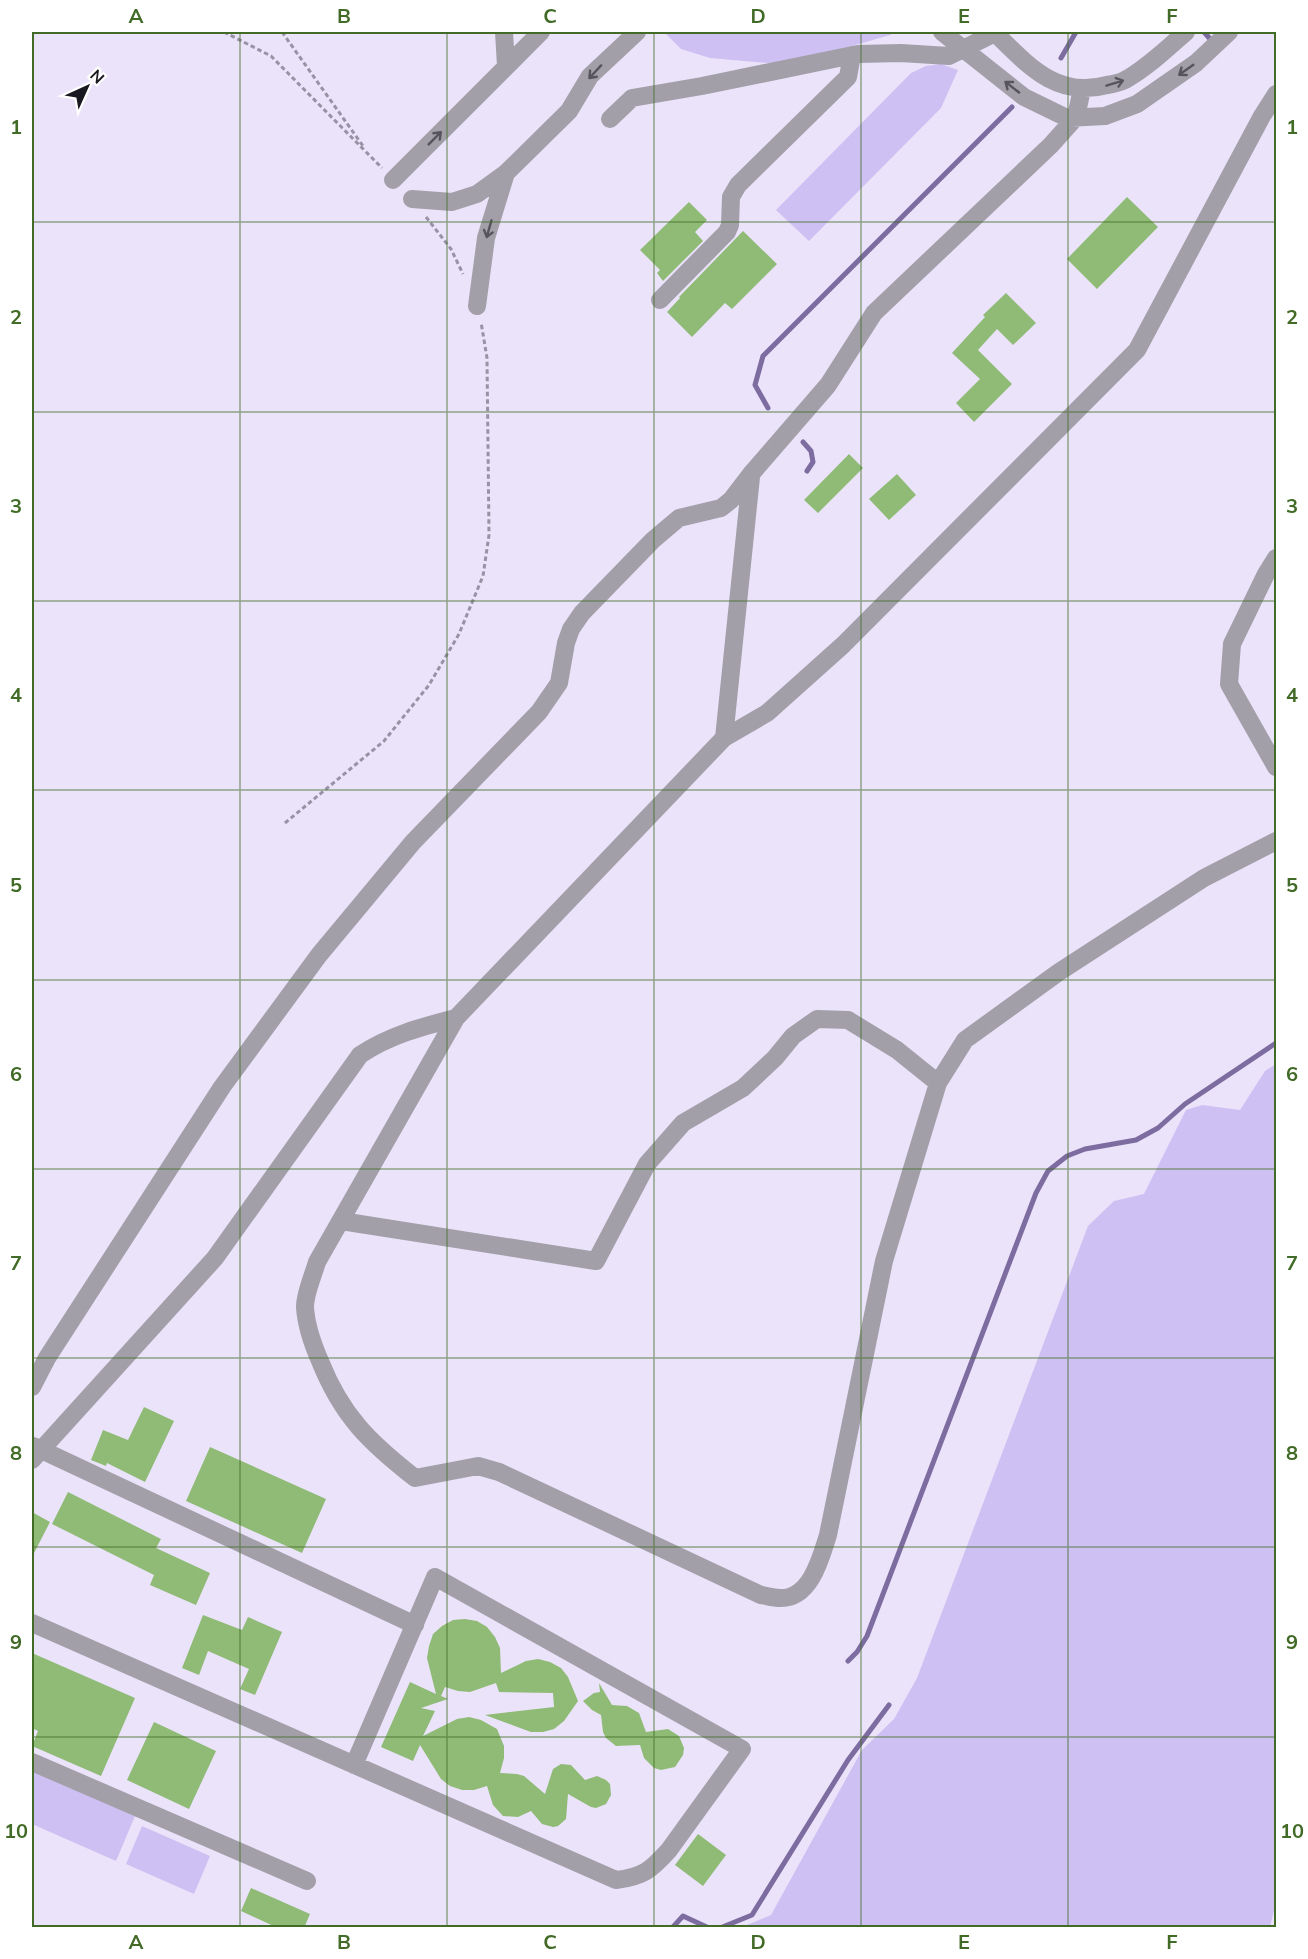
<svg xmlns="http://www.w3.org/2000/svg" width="1308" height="1959" viewBox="0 0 1308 1959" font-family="Mulish,sans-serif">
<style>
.green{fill:#cec0f2}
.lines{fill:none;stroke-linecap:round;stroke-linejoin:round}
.stream{stroke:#7c6ca0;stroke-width:5}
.building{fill:#8fbb76}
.path{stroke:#9893a4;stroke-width:3;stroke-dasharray:4.5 3;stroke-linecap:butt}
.minor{stroke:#a29fa9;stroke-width:18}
.oneway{stroke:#57545d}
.grid{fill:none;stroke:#426b27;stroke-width:1.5;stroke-opacity:0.55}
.neatline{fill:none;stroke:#426b27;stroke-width:2}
.grid-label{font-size:20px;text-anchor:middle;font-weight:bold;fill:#426b27}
</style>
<rect width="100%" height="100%" fill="#eae3fa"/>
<!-- green -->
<path class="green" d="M664,32H893L890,35L814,57L779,64L710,58L681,49Z
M941,64L958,70L941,108L809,241L776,210L911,73L926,66Z
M1276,1064V1903L1270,1927H742L771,1915L862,1750L894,1719L917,1678L1088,1226L1114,1201L1144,1194L1186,1110L1202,1105L1240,1110L1265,1071Z
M32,1771L135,1816L116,1861L32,1824Z
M142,1826L210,1856L194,1894L126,1864Z"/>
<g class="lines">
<!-- stream -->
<path class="stream" d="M1204,32L1211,40
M1061,58L1076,32
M768,408L755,385L763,356L1012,107
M803,442L811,451L813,462L807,471
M848,1661L857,1652L867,1636L1036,1193L1048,1171L1067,1156L1085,1149L1136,1140L1158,1128L1185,1104L1276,1043
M672,1928L683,1916L709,1928
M720,1928L752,1915L848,1760L889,1705"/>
</g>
<!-- building -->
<path class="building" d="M1127,197L1158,227L1097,289L1067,259Z
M689,202L707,220L695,232L703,241L663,281L657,273L660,270L640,250Z
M743,231L777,264L732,309L725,303L692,337L667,312L680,298L679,297Z
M1006,293L1036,323L1013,345L997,329L978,350L1012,384L974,422L956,403L980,379L952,353L985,317L983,315Z
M849,454L863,468L818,513L804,500Z
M897,474L916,495L889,520L869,499Z
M144,1407L174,1421L145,1482L107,1463L106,1466L91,1460L103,1430L128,1440Z
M210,1447L326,1499L302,1553L186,1501Z
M68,1492L161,1539L156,1548L210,1573L196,1605L150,1585L154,1575L52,1524Z
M32,1512L50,1522L32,1557Z
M203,1615L242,1630L248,1617L282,1632L255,1695L240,1689L249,1669L208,1651L199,1675L182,1668Z
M465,1619L477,1621L487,1627L495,1637L500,1648L501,1673L526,1661L538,1659L550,1662L561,1668L568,1677L578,1701L564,1721L554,1729L543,1732H531L485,1715L554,1707L553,1693L499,1692L496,1683L470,1692L458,1691L445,1687L441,1696L448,1699L421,1708L435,1711L423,1736L457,1719L469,1717L481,1720L497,1729L504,1746V1758L500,1773L517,1774L524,1776L545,1794L553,1769L561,1764L571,1765L585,1780L597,1776L606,1780L610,1784L611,1795L606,1804L596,1808L591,1807L568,1794L566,1819L558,1826L553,1827L542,1824L531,1811L518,1817L503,1816L493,1805L487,1786L474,1790H462L450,1786L441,1779L420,1745L413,1761L381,1747L410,1682L436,1694L427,1658L429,1646L433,1634L442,1626L453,1620Z
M32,1653L135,1698L101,1776L32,1746L38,1731L32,1728Z
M599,1683L612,1705L627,1706L639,1713L646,1732L668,1729L679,1736L684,1748L683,1755L675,1767L661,1770L654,1768L644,1758L640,1745L616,1746L606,1738L603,1732L601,1715L592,1710L583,1701L594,1693L600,1692Z
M154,1722L216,1751L189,1809L127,1780Z
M698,1834L726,1855L703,1886L675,1865Z
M251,1888L310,1914L304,1928H278L241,1911Z"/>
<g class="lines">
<!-- path -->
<path class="path" d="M224,32L271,56L382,168
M282,32L363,146
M426,217L451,249L463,274
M285,823L384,741L429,685L459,634L483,576L489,535L487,358L481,322"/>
<!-- minor -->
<path class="minor" d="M504,32L506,66
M942,32L1024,97L1067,118L1105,116L1137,104L1196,63L1229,32
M994,32C1027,64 1056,99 1107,85C1113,84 1119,83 1125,80C1147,68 1167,48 1186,32
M610,119L632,98L702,86L858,54L901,53L949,56L995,33V32
M393,180L541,32
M412,199L452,202L477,194L506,173L569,111L590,76L637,32
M660,300L727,232L730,225L731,197L738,185L848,77L852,55
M477,306L486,238L506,173
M1276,558L1266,574L1232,644L1229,684L1276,767
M724,738L751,477
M456,1018L317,1262C313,1276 305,1293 305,1307C306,1325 313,1345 320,1361C342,1416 369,1442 415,1478L478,1466L499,1472L761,1595C767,1596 774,1598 780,1598C811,1599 821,1557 828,1535L884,1261L938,1083L965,1040L1059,972L1204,878L1276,841
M341,1221L596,1261L647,1164L683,1123L743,1088L775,1058L793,1036L817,1019L848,1020L897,1050L938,1083
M32,1387L47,1358L222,1087L319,955L413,842L539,712L559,683L566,643L571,629L582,613L653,540L679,518L721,508L731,500L751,474L828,385L874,313L1051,145L1076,117L1082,89
M33,1446L415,1625
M32,1460L215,1258L360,1055C390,1035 421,1027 456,1018L724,738L767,713L843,645L1137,350L1262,116L1276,94
M32,1623L616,1880C643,1877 651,1870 669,1850L742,1749L435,1577L354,1765
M32,1762L307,1881"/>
</g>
<!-- one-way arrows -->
<defs><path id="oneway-shaft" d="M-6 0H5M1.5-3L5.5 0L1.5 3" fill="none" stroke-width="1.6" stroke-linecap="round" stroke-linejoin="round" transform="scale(1.5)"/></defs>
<g class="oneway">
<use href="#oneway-shaft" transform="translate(1186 70) rotate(145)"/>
<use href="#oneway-shaft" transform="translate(595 72) rotate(133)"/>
<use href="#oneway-shaft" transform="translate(1115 83) rotate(-17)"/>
<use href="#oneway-shaft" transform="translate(1012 87) rotate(-142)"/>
<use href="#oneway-shaft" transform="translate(435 138) rotate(-45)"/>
<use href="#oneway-shaft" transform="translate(489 229) rotate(106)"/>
</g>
<!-- grid -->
<path class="grid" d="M240,32V1928M447,32V1928M654,32V1928M861,32V1928M1068,32V1928M32,222H1276M32,412H1276M32,601H1276M32,790H1276M32,980H1276M32,1169H1276M32,1358H1276M32,1547H1276M32,1737H1276"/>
<!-- border -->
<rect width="1308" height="1959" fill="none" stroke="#ffffff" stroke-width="66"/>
<!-- north arrow -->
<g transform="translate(87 87) rotate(45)" stroke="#ffffff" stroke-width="4.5" paint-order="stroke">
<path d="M0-4.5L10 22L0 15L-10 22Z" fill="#19171f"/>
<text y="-9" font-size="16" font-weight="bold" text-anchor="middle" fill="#19171f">N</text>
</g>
<rect x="33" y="33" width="1242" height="1893" class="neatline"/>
<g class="grid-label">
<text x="136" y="23">A</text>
<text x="344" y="23">B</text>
<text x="550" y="23">C</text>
<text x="758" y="23">D</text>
<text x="964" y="23">E</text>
<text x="1172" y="23">F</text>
<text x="16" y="134">1</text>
<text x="1292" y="134">1</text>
<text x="16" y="324">2</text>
<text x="1292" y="324">2</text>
<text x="16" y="513">3</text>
<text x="1292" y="513">3</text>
<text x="16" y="702">4</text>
<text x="1292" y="702">4</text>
<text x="16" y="892">5</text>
<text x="1292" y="892">5</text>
<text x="16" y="1081">6</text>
<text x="1292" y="1081">6</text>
<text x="16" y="1270">7</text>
<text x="1292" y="1270">7</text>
<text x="16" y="1460">8</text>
<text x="1292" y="1460">8</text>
<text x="16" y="1649">9</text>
<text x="1292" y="1649">9</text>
<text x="16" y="1838">10</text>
<text x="1292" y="1838">10</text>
<text x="136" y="1949">A</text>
<text x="344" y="1949">B</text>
<text x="550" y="1949">C</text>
<text x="758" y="1949">D</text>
<text x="964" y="1949">E</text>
<text x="1172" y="1949">F</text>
</g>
</svg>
